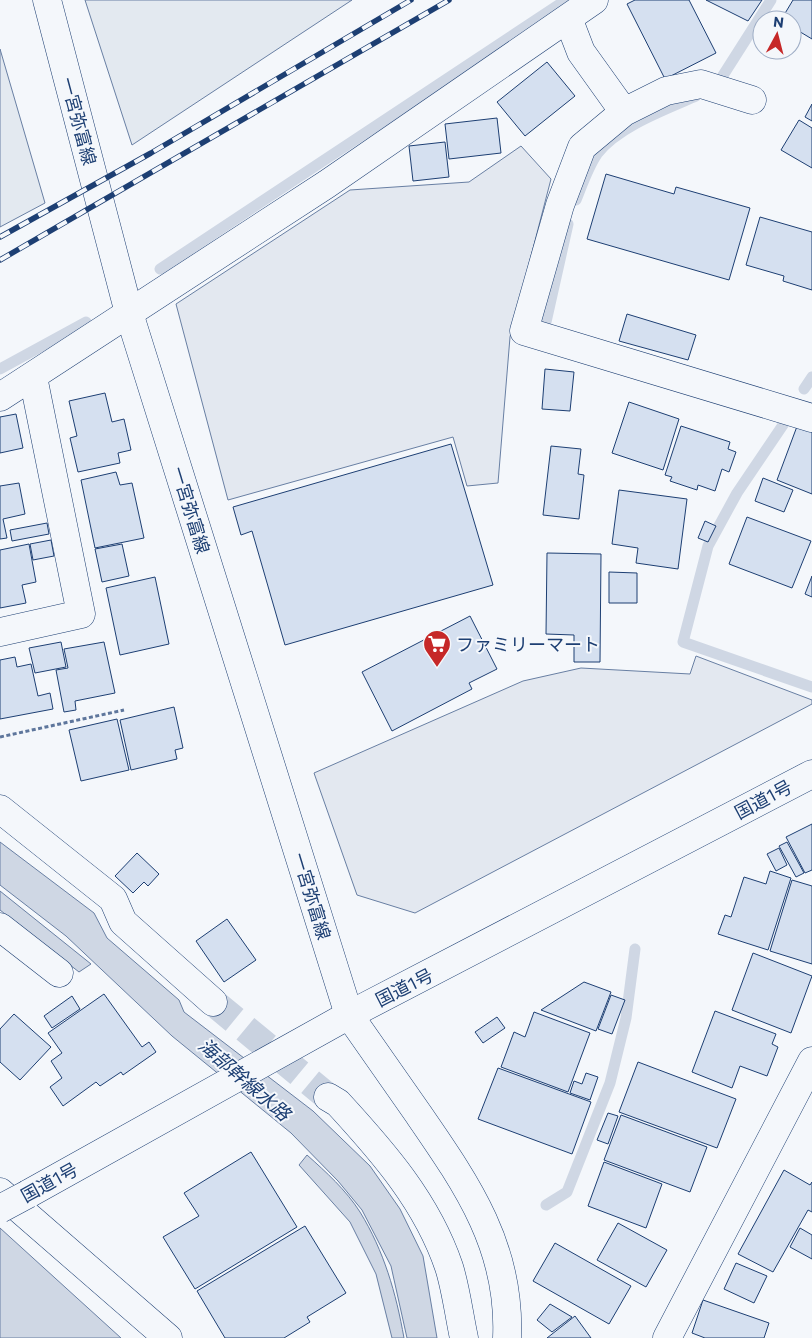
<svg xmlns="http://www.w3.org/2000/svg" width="812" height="1338" viewBox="0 0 812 1338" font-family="Commissioner,'Noto Sans JP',sans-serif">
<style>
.green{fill:#e3e9f0;stroke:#687fa3}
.parking{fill:#e3e8f0;stroke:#687fa3}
.water{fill:#cfd7e4;stroke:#687fa3}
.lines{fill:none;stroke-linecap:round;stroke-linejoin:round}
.stream{stroke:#cfd7e4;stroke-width:11}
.building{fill:#d5e0f0;stroke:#1d3f73}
.minor-tunnel{stroke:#c9d2e0;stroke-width:28;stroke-dasharray:28 14;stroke-linecap:butt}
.minor-casing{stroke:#1d3f73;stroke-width:29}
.major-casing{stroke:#1d3f73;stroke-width:29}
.highway-casing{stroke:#1d3f73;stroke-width:29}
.path{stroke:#5e769c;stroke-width:3;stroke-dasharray:4 2.5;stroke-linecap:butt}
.minor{stroke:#f4f7fb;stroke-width:28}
.major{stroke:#f4f7fb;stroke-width:28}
.highway{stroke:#f4f7fb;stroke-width:28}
.rail-casing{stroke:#1d3f73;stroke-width:5.5}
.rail{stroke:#f4f7fb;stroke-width:4;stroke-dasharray:11;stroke-linecap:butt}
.highway-bridge-casing{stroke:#1d3f73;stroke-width:29;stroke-linecap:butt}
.highway-bridge{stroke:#f4f7fb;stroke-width:28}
.labels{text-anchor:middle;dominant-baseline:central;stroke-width:4;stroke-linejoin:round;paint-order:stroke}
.street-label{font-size:18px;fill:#1d3f73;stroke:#f4f7fb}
.poi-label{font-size:18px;fill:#1d3f73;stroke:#f4f7fb;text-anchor:start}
.water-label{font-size:19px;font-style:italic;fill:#1d3f73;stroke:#f4f7fb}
</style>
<rect width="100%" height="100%" fill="#f4f7fb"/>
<!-- green -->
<path class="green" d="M85,0H352L132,145Z
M0,49L45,203L0,227Z"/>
<!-- parking -->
<path class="parking" d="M521,146L551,179L510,337L498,483L467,486L453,437L228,500L176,304L350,190L469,182Z
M696,656L812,700V704L415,913L357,895L314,773L523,681L581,668L690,674Z"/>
<!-- water -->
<path class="water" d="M0,842L94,913L107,938L179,1000L184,1012L313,1111L370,1166L400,1209L423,1256L437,1338H407L391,1266L362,1210L338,1181L291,1133L172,1036L66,936L0,885Z
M0,891L91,964L79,972L0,910Z
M307,1155C326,1172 346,1190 360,1212C384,1251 396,1293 404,1338H392L376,1274L350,1222L299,1165Z
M0,1228L121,1338H0Z"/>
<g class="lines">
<!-- stream -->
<path class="stream" d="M722,77L771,0
M576,200C582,185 588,167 597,154C617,127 666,109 696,96
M160,269L566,0
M546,322L568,224
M0,369L86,322
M804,389L812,377
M787,419L737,493L708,546L683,642L812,687
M546,1205L567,1192L610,1083L626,1018L635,949"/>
</g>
<!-- building -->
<path class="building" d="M635,0H689L716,53L665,79L627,4Z
M706,0H762L748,21Z
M793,0H812V39L792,27V20H781Z
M547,62L575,96L525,136L497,102Z
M812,104V121L805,117Z
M497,118L501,153L449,159L445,124Z
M799,120L812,128V168L781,150Z
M445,142L449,177L413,181L409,146Z
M606,174L674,194L676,187L750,208L729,280L587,239Z
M760,217L812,232V290L783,281L784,276L746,265Z
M627,314L696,335L688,360L619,341Z
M545,369L574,372L570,411L542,409Z
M105,393L112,422L124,419L131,450L118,453L120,463L78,472L70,438L77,436L69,401Z
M629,402L679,419L663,470L612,453Z
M16,414L23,448L0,453V417Z
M799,421L812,426V494L777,480Z
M681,426L730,442L728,449L736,452L729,472L722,469L715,491L698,485L697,490L670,481L672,477L665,475Z
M451,444L493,585L285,645L252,531L241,535L233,507Z
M551,446L581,449L578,474L584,475L579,519L543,515Z
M116,472L120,485L132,483L144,538L95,548L81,480Z
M763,478L793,490L784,512L755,501Z
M19,483L25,514L3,519L7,538L0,539V486Z
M619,490L687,499L678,569L636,563L638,548L612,544Z
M747,517L811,541L792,588L729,564Z
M705,521L716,526L708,542L698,538Z
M47,523L49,534L12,541L10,530Z
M51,540L54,556L33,560L30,544Z
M29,544L36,582L22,585L26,603L0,608V550Z
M122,544L129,576L102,582L95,549Z
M547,553L601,554L600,662H574V635L546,634Z
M609,572L637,573V603H609Z
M812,576V597L805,594Z
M155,577L169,644L120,655L106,588Z
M470,616L497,669L469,683L472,689L392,731L362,672Z
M61,642L66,667L35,673L29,648Z
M104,642L115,693L75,701L76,710L64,712L56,670L68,668L64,649Z
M15,657L17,667L31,664L38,696L50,693L53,709L0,719V660Z
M174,707L183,748L175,750L177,759L131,770L120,720Z
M117,719L129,770L81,781L69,730Z
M812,824V870L805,873L786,837Z
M787,842L804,873L796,877L779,846Z
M779,848L787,865L776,871L767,854Z
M137,853L159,874L148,886L144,882L133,893L115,876Z
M770,871L791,878L768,950L718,934L725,915L731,917L744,877L766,884Z
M792,880L812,886V964L770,951Z
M227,919L256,960L224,982L196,941Z
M753,953L812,976L791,1033L732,1010Z
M584,982L611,992L596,1031L541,1010Z
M104,994L142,1047L149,1042L156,1052L123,1075L121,1072L100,1086L96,1082L63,1106L50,1087L62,1078L51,1061L62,1053L48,1033Z
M611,995L625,1000L612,1034L598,1029Z
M72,996L80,1009L52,1028L44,1016Z
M715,1011L776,1034L772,1044L778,1047L767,1076L740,1066L732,1088L692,1072Z
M534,1012L590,1033L568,1092L501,1067L514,1032L525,1037Z
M14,1014L51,1047L20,1080L0,1062V1029Z
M497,1017L505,1028L483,1043L475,1032Z
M638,1062L736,1099L717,1148L619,1112Z
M498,1068L591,1102L572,1154L478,1119Z
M586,1073L598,1077L590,1100L570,1093L574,1081L582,1084Z
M608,1113L618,1116L608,1144L597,1140Z
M621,1115L707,1147L690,1192L604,1160Z
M251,1152L297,1227L195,1289L163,1237L199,1216L184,1193Z
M604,1162L662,1184L646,1228L588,1206Z
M784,1170L810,1185L812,1182V1212L808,1210L773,1272L738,1254Z
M618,1223L667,1250L646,1287L597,1260Z
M305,1226L346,1293L307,1317L310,1322L284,1338H225L197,1291Z
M800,1228L812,1235V1259L790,1247Z
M555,1243L631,1286L609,1324L533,1281Z
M736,1263L767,1276L754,1303L724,1289Z
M703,1300L769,1323L764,1338H705L692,1333Z
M550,1304L572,1317L552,1332L537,1320Z
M575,1316L591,1338H547Z"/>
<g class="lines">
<!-- minor-tunnel -->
<path class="minor-tunnel" d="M213,1002L328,1097"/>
<defs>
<path id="minor" d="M568,18L581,52L624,112
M752,100L701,84L666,91L624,112L582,147L560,205L524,331L812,418
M0,397L327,184L594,0
M0,632L81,614L33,377
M0,809L113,899L123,922L213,1002
M0,927L59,973
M349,1015C372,1048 396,1082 419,1115C468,1186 511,1248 507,1338
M328,1097L338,1103C383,1152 427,1202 449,1267C456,1289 459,1315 464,1338
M0,1192L168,1338
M667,1338L812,1061"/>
<path id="major" d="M47,0L129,313L349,1015"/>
<path id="highway" d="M28,1194L349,1015L812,774"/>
</defs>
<!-- minor casing -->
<use href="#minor" class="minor-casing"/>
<!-- major casing -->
<use href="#major" class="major-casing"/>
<!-- highway casing -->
<use href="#highway" class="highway-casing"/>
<!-- path -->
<path class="path" d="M0,737L124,710"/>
<!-- minor -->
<use href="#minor" class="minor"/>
<!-- major -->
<use href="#major" class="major"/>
<!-- highway -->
<use href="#highway" class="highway"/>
<defs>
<path id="rail" d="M0,237L151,153L411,0
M0,260L449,0"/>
</defs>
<!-- rail casing -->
<use href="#rail" class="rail-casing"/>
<!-- rail -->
<use href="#rail" class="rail"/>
<defs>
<path id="highway-bridge" d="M0,1209L28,1194"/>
</defs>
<!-- highway-bridge casing -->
<use href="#highway-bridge" class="highway-bridge-casing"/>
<!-- highway-bridge -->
<use href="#highway-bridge" class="highway-bridge"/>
</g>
<!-- icons -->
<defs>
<symbol id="supermarket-pin" viewBox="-11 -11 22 30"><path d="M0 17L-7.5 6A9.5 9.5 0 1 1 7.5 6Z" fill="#c62828" stroke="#f4f7fb"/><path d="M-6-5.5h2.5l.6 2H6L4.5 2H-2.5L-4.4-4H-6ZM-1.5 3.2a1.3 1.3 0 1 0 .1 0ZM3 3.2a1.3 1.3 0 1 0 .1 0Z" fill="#fff"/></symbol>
</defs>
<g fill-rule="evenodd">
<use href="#supermarket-pin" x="421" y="628" width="32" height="43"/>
</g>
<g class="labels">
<!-- street labels -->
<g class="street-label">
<text transform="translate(79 121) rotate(75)">一宮弥富線</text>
<text transform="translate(191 510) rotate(73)">一宮弥富線</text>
<text transform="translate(763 799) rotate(-28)">国道1号</text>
<text transform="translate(312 896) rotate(73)">一宮弥富線</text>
<text transform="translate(404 987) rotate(-27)">国道1号</text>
<text transform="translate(49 1182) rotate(-29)">国道1号</text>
</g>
<!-- poi labels -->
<g class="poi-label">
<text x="456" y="644">ファミリーマート</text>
</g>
<!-- water labels -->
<g class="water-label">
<text transform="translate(245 1079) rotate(41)">海部幹線水路</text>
</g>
</g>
<!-- north arrow -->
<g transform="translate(777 35) rotate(7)"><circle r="24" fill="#f4f7fb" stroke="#9eadc5"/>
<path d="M0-4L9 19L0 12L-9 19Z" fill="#c62828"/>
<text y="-8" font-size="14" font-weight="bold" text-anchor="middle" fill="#1d3f73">N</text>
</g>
</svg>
